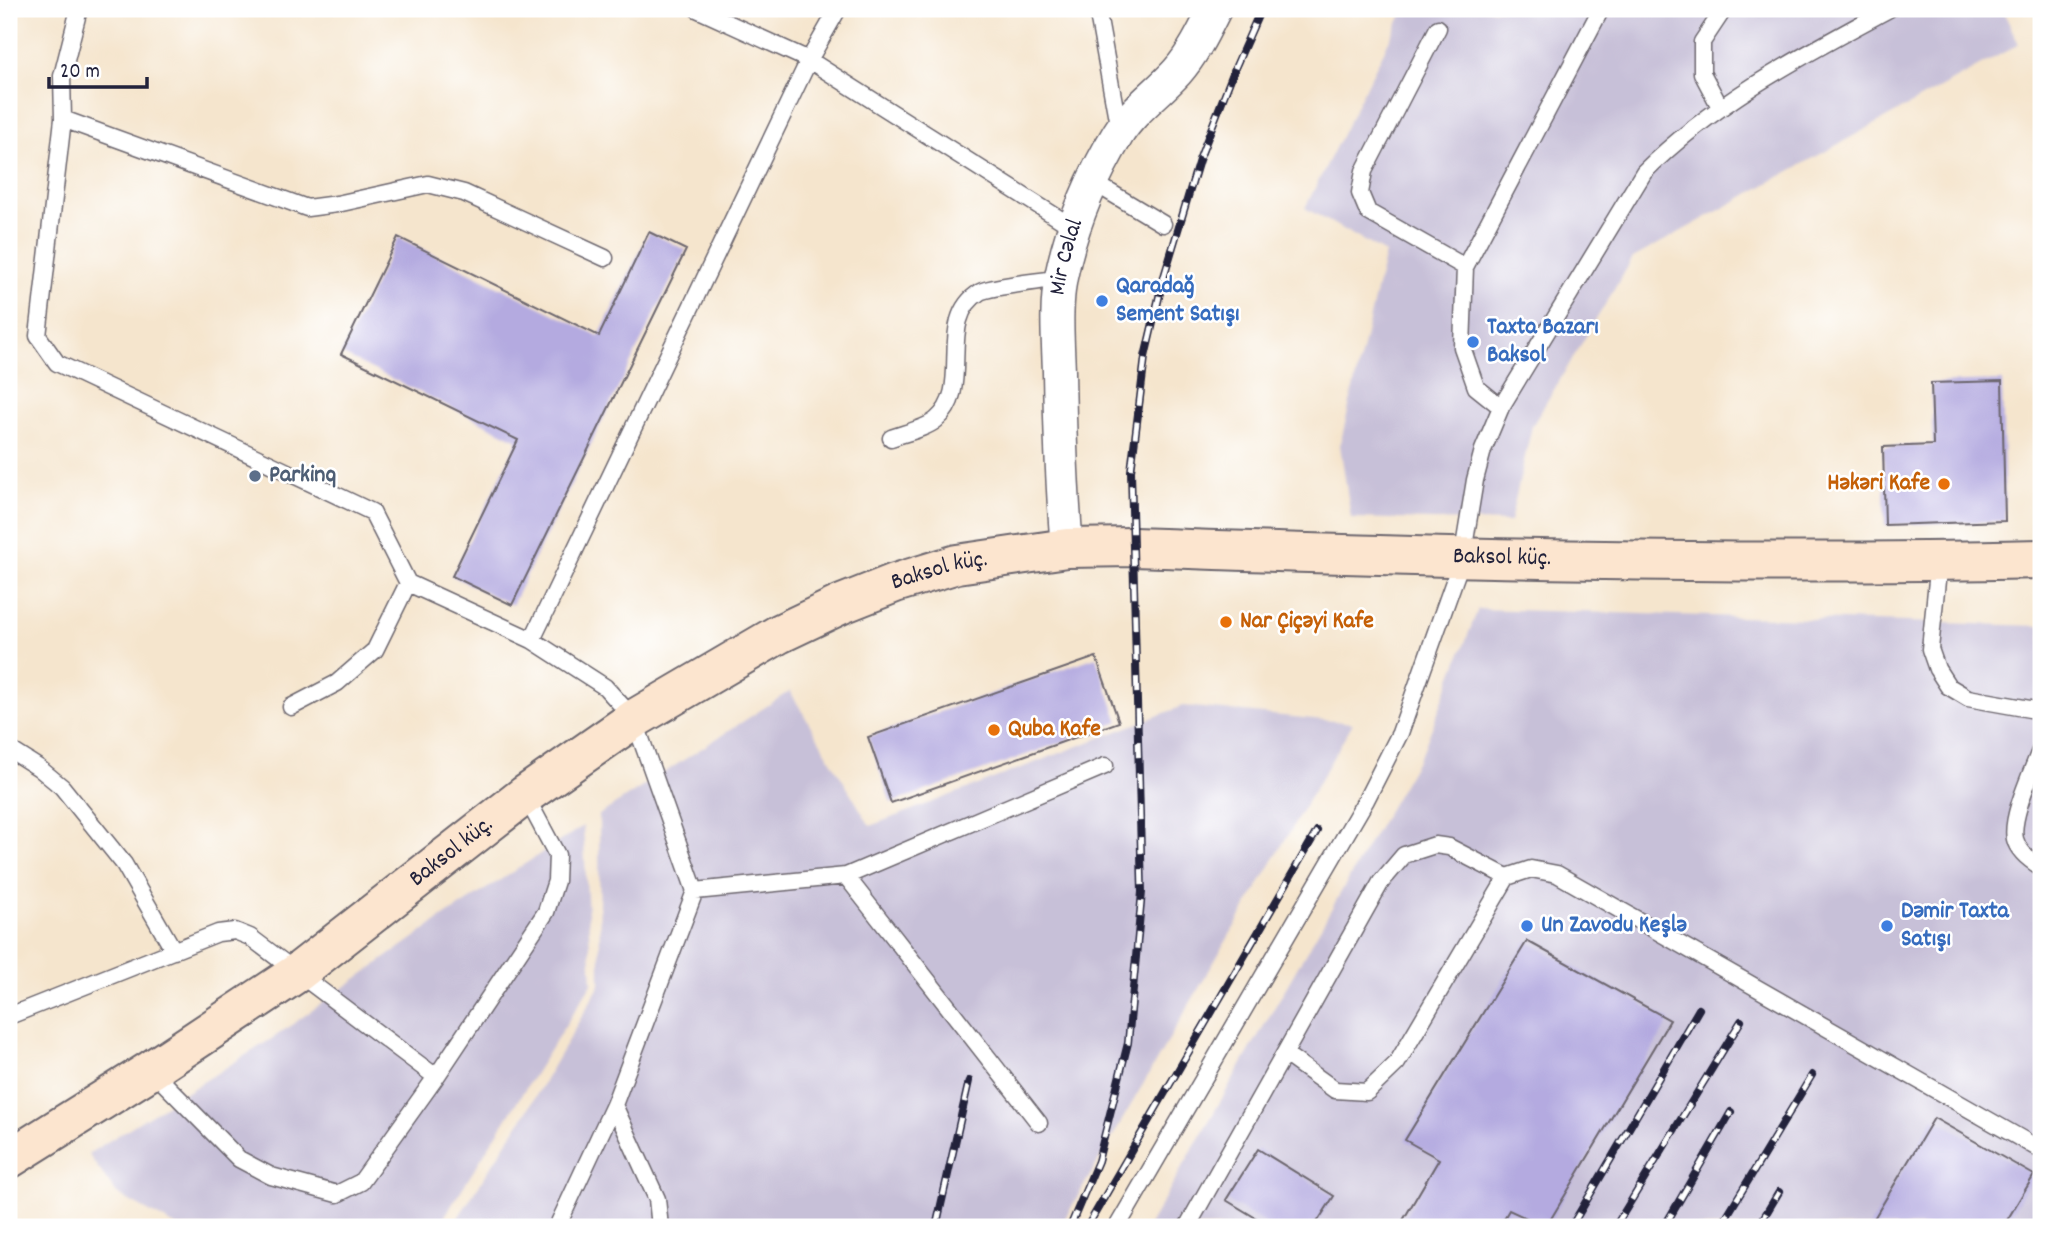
<svg xmlns="http://www.w3.org/2000/svg" width="2050" height="1236" viewBox="0 0 2050 1236" font-family="Dekko,sans-serif">
<style>
.industrial{fill:#c7c0d8}
.building{fill:#b4aae0}
.lines{fill:none;stroke-linecap:round;stroke-linejoin:round}
.lane-casing{stroke:#6c666e;stroke-width:19}
.street-casing{stroke:#6c666e;stroke-width:35}
.secondary-casing{stroke:#6c666e;stroke-width:42}
.lane{stroke:#fff;stroke-width:16}
.street{stroke:#fff;stroke-width:32}
.secondary{stroke:#fce5cf;stroke-width:38}
.rail-casing{stroke:#22223b;stroke-width:8}
.rail{stroke:#fff;stroke-width:5;stroke-dasharray:16;stroke-linecap:butt}
.shop-dot{fill:#3f7fe0;stroke:#fff;stroke-width:2.5}
.service-dot{fill:#5c6f8a;stroke:#fff;stroke-width:2.5}
.food-dot{fill:#e8710a;stroke:#fff;stroke-width:2.5}
.labels{text-anchor:middle;dominant-baseline:central;stroke-width:5;stroke-linejoin:round;paint-order:stroke}
.street-label{font-size:24px;fill:#22223b;stroke:#fff}
.shop-label{font-size:24px;font-weight:bold;fill:#366cbe;stroke:#fff;text-anchor:start}
.service-label{font-size:24px;font-weight:bold;fill:#4e5e75;stroke:#fff;text-anchor:start}
.food-label{font-size:24px;font-weight:bold;fill:#c56008;stroke:#fff;text-anchor:start}
</style>
<rect width="100%" height="100%" fill="#fff"/>
<filter id="ink" filterUnits="userSpaceOnUse"><feTurbulence type="fractalNoise" baseFrequency=".0143" numOctaves="2"/><feDisplacementMap in="SourceGraphic" scale="14" xChannelSelector="R" yChannelSelector="G"/><feConvolveMatrix kernelMatrix="1 2 1 2 8 2 1 2 1" color-interpolation-filters="sRGB"/></filter>
<filter id="wash" filterUnits="userSpaceOnUse"><feTurbulence type="fractalNoise" baseFrequency=".00686" numOctaves="4" result="noise"/><feDisplacementMap in="SourceGraphic" scale="28" xChannelSelector="R" yChannelSelector="G"/><feGaussianBlur stdDeviation="1.57" result="paint"/><feColorMatrix in="noise" values="0 0 0 0 0 0 0 0 0 0 0 0 0 0 0 0 0 1.4 0 .05"/><feComposite in="paint" operator="in"/></filter>
<g filter="url(#wash)">
<rect width="100%" height="100%" fill="#f5e5cd"/>
<!-- industrial -->
<path class="industrial" d="M1405,9H2002L2019,44L1633,258L1532,426L1510,522L1351,518L1340,445L1385,253L1305,208Z
M1478,609L2041,626V1227H1148L1424,748Z
M790,691L870,826L1183,706L1353,723L1060,1227H452L527,1111L600,985L599,815Z
M583,826L592,983L438,1227H177L117,1194L88,1154L276,1036L442,918Z"/>
<g id="blocks">
<!-- building -->
<path class="building" d="M649,232L686,250L512,605L452,576L518,440L341,354L398,237L599,336Z
M2002,381L2005,521L1885,525L1883,447L1933,445L1931,383Z
M1096,657L1119,722L891,803L868,737Z
M1527,941L1670,1020L1546,1227L1509,1210L1499,1227H1399L1439,1159L1405,1140Z
M1934,1118L2034,1175L2003,1227H1869Z
M1258,1149L1334,1196L1314,1227H1271L1226,1200Z"/>
</g>
</g>
<g filter="url(#ink)">
<use href="#blocks" fill-opacity="0" stroke="#6c666e" stroke-width="2"/>
<g class="lines">
<defs>
<path id="lane" d="M79,9L62,76L63,119L38,336L57,363L372,512L408,583L375,650L337,683L291,707
M697,9L809,60L1074,228
M1097,9L1119,130
M1438,28L1364,171L1360,193L1368,212L1465,267
M1720,107L1702,73V42L1724,9
M63,119L307,208L337,204L428,184L464,193L605,258
M1093,182L1163,224
M1501,407L1476,387L1462,347L1465,267L1601,9
M891,438C904,433 925,429 936,420C975,388 934,320 980,292C990,286 1045,281 1060,278
M1939,561L1930,649L1937,669L1948,686L1968,698L2041,711
M408,583L532,640L605,687L634,719L695,891L614,1105L557,1227
M532,640L809,60L838,9
M2041,748C2033,770 2010,817 2015,839C2018,852 2031,861 2041,867
M9,749L39,768L62,787L124,864L174,951
M846,876L1039,1123
M695,891L846,876L1105,766
M9,1016L218,933L235,931L250,937L436,1077
M1285,1054L1335,1090L1367,1092L1397,1063L1507,877L1531,869L1557,874L2041,1150
M151,1070L239,1159L271,1176L337,1194L361,1182L436,1077L546,912L556,881L557,855L525,795
M614,1105L657,1199L660,1227
M1117,1227L1366,800L1400,733L1462,559L1475,480L1483,450L1501,407L1644,172C1715,101 1802,56 1889,9
M1187,1227L1381,882L1404,855L1435,845L1449,847L1507,877"/>
<g id="street">
<path id="s1" d="M1067,548C1062,489 1060,431 1059,372C1058,341 1055,307 1061,277C1071,227 1092,177 1118,134C1133,110 1158,93 1177,72C1193,54 1204,31 1215,9"/>
</g>
<g id="secondary">
<path id="s2" d="M9,1159L151,1070L297,973L525,795L634,719L779,634L842,604L895,583L957,564L1067,548L1133,547C1436,558 1738,566 2041,559"/>
</g>
</defs>
<!-- lane casing -->
<use href="#lane" class="lane-casing"/>
<!-- street casing -->
<use href="#street" class="street-casing"/>
<!-- secondary casing -->
<use href="#secondary" class="secondary-casing"/>
<!-- lane -->
<use href="#lane" class="lane"/>
<!-- street -->
<use href="#street" class="street"/>
<!-- secondary -->
<use href="#secondary" class="secondary"/>
<defs>
<path id="rail" d="M936,1227L969,1081
M1070,1227L1098,1161L1128,1043L1142,892L1131,471L1145,357L1163,280L1199,160L1235,68L1261,9
M1087,1227L1317,831
M1571,1227L1699,1009
M1615,1227L1741,1021
M1664,1227L1731,1112
M1720,1227L1812,1075
M1758,1227L1779,1192"/>
</defs>
<!-- rail casing -->
<use href="#rail" class="rail-casing"/>
<!-- rail -->
<use href="#rail" class="rail"/>
</g>
</g>
<!-- markers -->
<g class="shop-dot">
<circle cx="1102" cy="301" r="7"/>
<circle cx="1473" cy="342" r="7"/>
<circle cx="1527" cy="926" r="7"/>
<circle cx="1887" cy="926" r="7"/>
</g>
<circle class="service-dot" cx="255" cy="476" r="7"/>
<g class="food-dot">
<circle cx="1944" cy="484" r="7"/>
<circle cx="1226" cy="622" r="7"/>
<circle cx="994" cy="730" r="7"/>
</g>
<g class="labels">
<!-- street labels -->
<g class="street-label">
<text stroke="none"><textPath href="#s1" startOffset="292">Mir Cəlal</textPath></text>
<text stroke="none"><textPath href="#s2" startOffset="1671">Baksol küç.</textPath></text>
<text stroke="none"><textPath href="#s2" startOffset="1106">Baksol küç.</textPath></text>
<text stroke="none"><textPath href="#s2" startOffset="539">Baksol küç.</textPath></text>
</g>
<!-- shop labels -->
<g class="shop-label">
<text x="1116" y="287">Qaradağ<tspan x="1116" dy="28">Sement Satışı</tspan></text>
<text x="1487" y="328">Taxta Bazarı<tspan x="1487" dy="28">Baksol</tspan></text>
<text x="1901" y="912">Dəmir Taxta<tspan x="1901" dy="28">Satışı</tspan></text>
<text x="1541" y="926">Un Zavodu Keşlə</text>
</g>
<!-- service labels -->
<g class="service-label">
<text x="269" y="476">Parkinq</text>
</g>
<!-- food labels -->
<g class="food-label">
<text x="1930" y="484" text-anchor="end">Həkəri Kafe</text>
<text x="1240" y="622">Nar Çiçəyi Kafe</text>
<text x="1008" y="730">Quba Kafe</text>
</g>
</g>
<!-- margin -->
<rect width="2050" height="1236" fill="none" stroke="#fff" stroke-width="35"/>
<!-- scale -->
<path d="M49 77v10h98v-10" fill="none" stroke="#22223b" stroke-width="3.5"/>
<text x="60" y="77" font-size="21" fill="#22223b" stroke="#ffffff" stroke-width="5" paint-order="stroke">20 m</text>
</svg>
